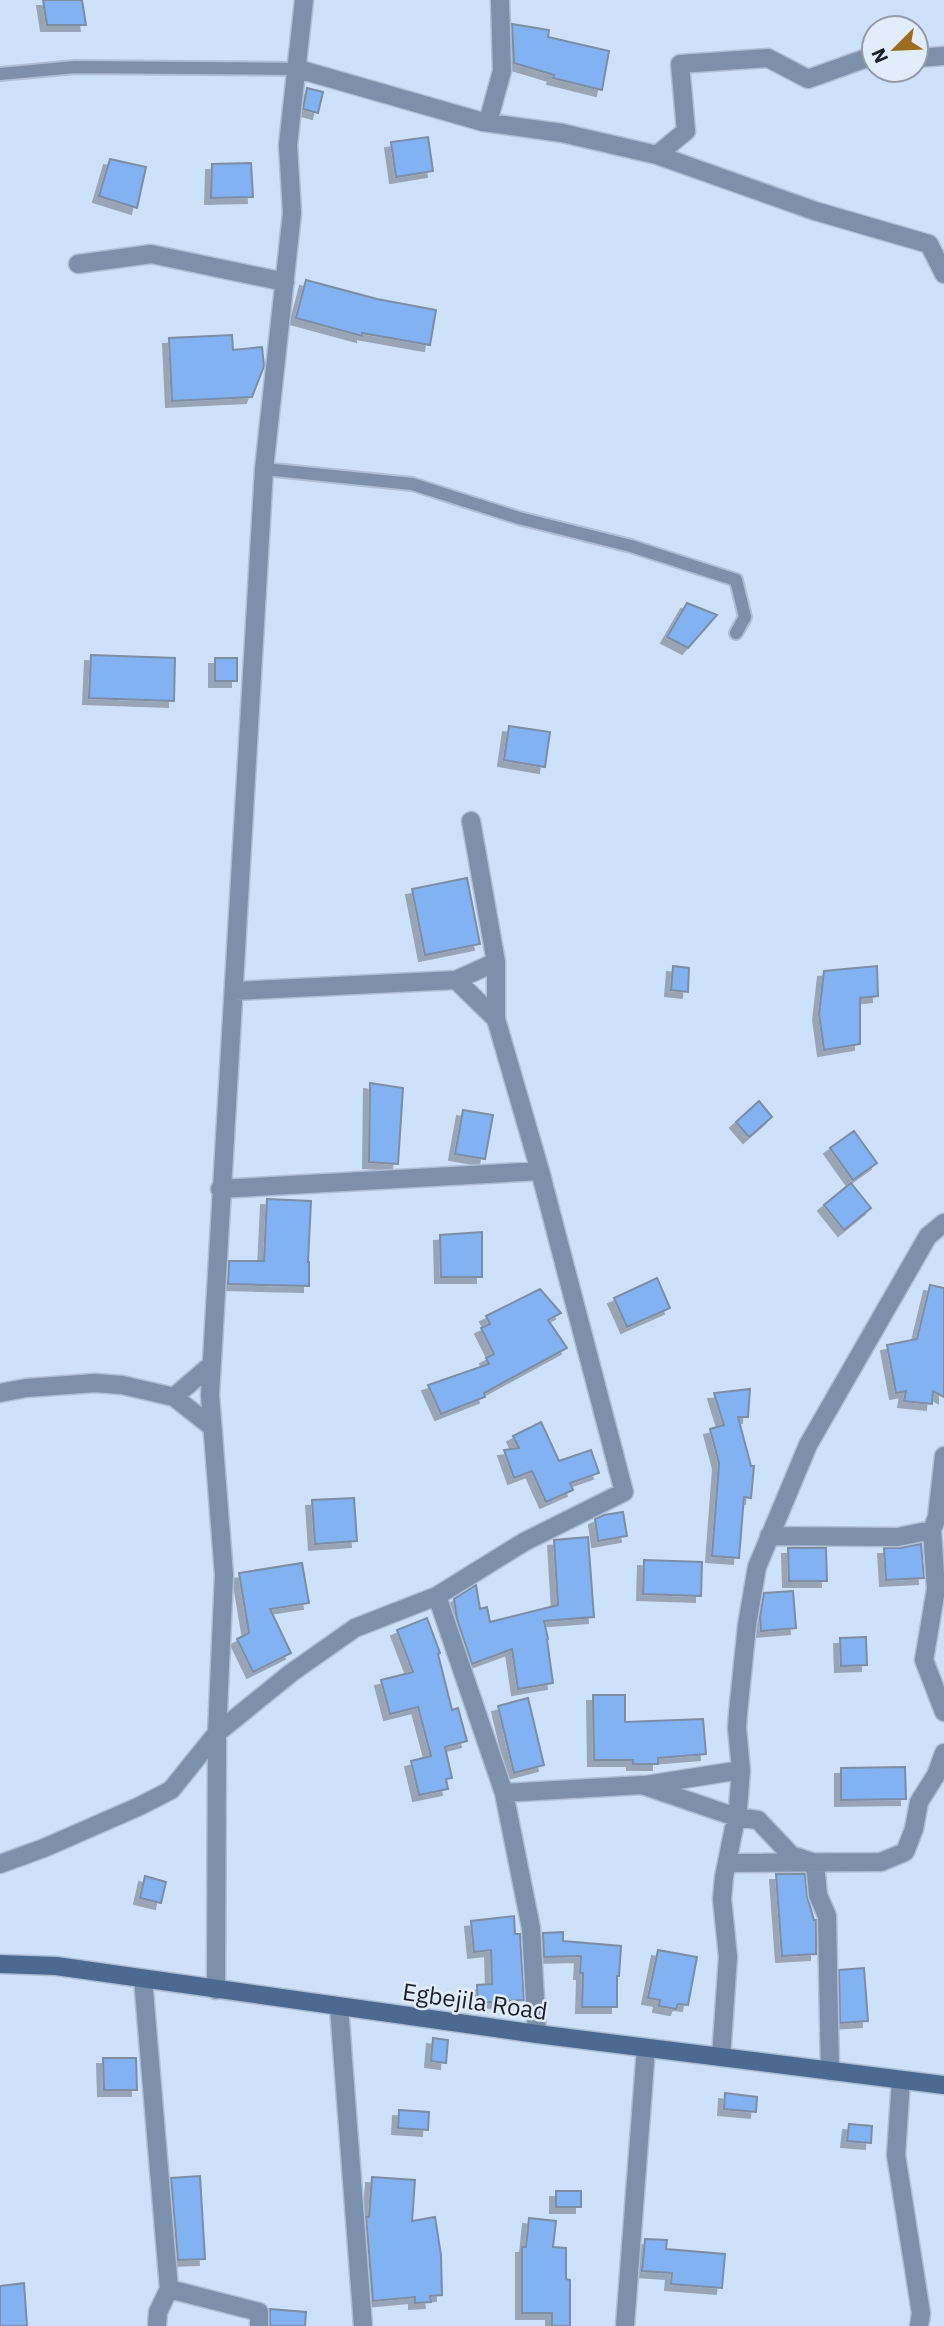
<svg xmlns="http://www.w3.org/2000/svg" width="944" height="2326" viewBox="0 0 944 2326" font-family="'IBM Plex Sans',sans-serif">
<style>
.building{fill:#82b2f1;stroke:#7c8da4;stroke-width:2;filter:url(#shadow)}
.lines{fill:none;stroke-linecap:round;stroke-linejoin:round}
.lane-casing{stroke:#aebed5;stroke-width:16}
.street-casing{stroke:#aebed5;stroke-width:21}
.secondary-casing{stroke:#aebed5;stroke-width:21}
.lane{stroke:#7c90ab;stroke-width:12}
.street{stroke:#7c90ab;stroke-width:18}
.secondary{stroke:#4c6a91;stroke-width:18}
.labels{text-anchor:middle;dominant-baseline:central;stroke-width:5;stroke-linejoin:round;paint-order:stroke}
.street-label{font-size:24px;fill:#1a202a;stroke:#e2edfc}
</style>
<defs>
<filter id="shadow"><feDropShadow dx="-6" dy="6" stdDeviation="0" flood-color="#0004"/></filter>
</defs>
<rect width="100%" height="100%" fill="#cee1fa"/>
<!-- building -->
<path class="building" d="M43,0H82L86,25H47Z
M512,24L549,30L548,37L609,51L602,90L553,78L554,75L514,63Z
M307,88L323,92L318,113L303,109Z
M428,137L433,171L396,177L391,142Z
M110,159L146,167L137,208L99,196Z
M251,163L253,197L211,198L212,164Z
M306,280L377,299L436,310L430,345L362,333V336L296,318Z
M232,335L233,350L262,347L264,366L252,397L172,401L169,338Z
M687,603L717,615L688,648L667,637Z
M91,655L175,658L174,701L89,698Z
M215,658H237V681H215Z
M509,726L550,732L545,767L504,760Z
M467,878L480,944L425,955L412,889Z
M673,966L689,968L688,992L671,990Z
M877,966L878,996L860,998V1044L824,1050L819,1014L824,971Z
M370,1083L403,1088L398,1164L369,1162Z
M759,1101L772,1117L749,1137L736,1122Z
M463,1110L493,1115L485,1159L455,1154Z
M854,1131L877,1163L853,1180L830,1148Z
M851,1183L871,1208L844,1230L824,1205Z
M267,1199L311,1201L308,1262H309V1286L228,1284L229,1261H264Z
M482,1232V1277H441L440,1235Z
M657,1278L670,1308L627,1327L614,1298Z
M930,1285L944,1288V1397L933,1391L932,1404L904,1401L906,1391L896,1393L887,1345L917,1339Z
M540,1289L561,1313L548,1320L567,1348L484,1393L485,1397L441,1414L428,1385L489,1364L486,1358L494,1354L481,1328L490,1324L486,1316Z
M750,1389L748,1417H738L751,1466H754L751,1498L744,1497L739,1558L712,1556L719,1463L710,1429L724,1425L714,1393Z
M541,1422L559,1461L591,1450L599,1473L570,1483L573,1490L546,1502L532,1471L514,1478L504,1450L519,1448L513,1436Z
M354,1498L357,1541L315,1544L312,1500Z
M623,1512L627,1536L598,1541L595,1519L604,1515Z
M588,1537L594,1617L544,1621L548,1639L547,1640L553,1683L518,1689L512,1649L472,1664L457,1619L454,1599L476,1585L480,1609L487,1607L490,1622L558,1605L554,1540Z
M921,1544L924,1578L886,1580L884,1548H900Z
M788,1548H826L827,1581H789Z
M644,1560L702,1562L701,1596L643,1594Z
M302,1563L309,1603L270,1609L291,1653L253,1672L237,1639L249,1633L239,1573Z
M793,1591L796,1628L761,1631L760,1617L764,1593Z
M427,1618L440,1653L438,1654L452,1710L458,1708L467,1741L445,1747L452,1778L446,1779L448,1789L419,1795L411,1761L431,1756L418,1707L390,1714L381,1680L413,1672L397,1630Z
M866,1637L867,1665L841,1666L840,1638Z
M593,1695H625V1722L703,1719L706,1754L658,1758V1764H633V1760H594Z
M528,1698L544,1765L514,1773L498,1706Z
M905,1767L906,1799L841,1800V1768Z
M776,1874H805L807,1896L814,1920H816V1954L782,1956Z
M145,1876L166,1882L161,1903L140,1898Z
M514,1916L515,1934H520L524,2000L478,2003L477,1985L492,1984L491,1950L474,1952L471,1921Z
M563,1932V1941L621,1946L619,1976H617V2007H582L583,1973H580L581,1956L544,1957L543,1933Z
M658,1950L697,1957L688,2005L678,2004L676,2009L659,2006L660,2000L648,1998Z
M864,1968L868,2021L840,2023L839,1970Z
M433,2038L448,2040L446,2063L431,2061Z
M103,2058H136L137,2090H104Z
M725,2093L757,2097L756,2112L724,2109Z
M399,2110L429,2112L428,2130L398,2128Z
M849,2124L872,2126L871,2143L847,2141Z
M200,2176L205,2259L178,2260L171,2178Z
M372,2177L415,2180L412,2221L435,2217L441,2255L442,2295L430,2296L431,2302L415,2303V2297L373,2301L366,2217H369Z
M556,2191H581V2207H556Z
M529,2218L556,2221L553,2247L566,2248V2279L570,2280V2326H552V2313H522V2247H526Z
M645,2239L667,2240L666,2249L725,2254L722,2288L671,2284L672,2273L642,2271Z
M24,2283L27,2326H0V2286Z
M270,2309L306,2312L305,2326H270Z"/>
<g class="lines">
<defs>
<path id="lane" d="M0,74L75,67L298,69
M264,469L412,484L519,518L631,546L736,580L745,617L736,633"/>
<path id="street" d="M916,58L944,56
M298,69L483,122L562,133L657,155L686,131L680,64L768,58L808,79L864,59H874
M488,122L502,71L500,0
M657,155L815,211L929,244L944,274
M78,264L151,254L285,282
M471,821L496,962V1019
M456,980L496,962
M234,991L456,980L496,1019L540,1171
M0,1393L26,1388L95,1383L122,1385L174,1397L212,1427
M174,1397L211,1365
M932,1530L936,1589L924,1660L944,1712
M769,1536L898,1537L932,1530L937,1517L944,1456
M437,1596L504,1793L531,1928L537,2034
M646,1785L741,1770
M504,1793L642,1785L736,1817L758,1820L791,1855L815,1863L818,1895L827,1916L830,2071
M727,1863L881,1862L905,1852L914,1829L919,1802L936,1775L944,1753
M0,1864L44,1848L140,1806L171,1790L217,1733L291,1673L355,1628L437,1596L524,1542L624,1492L540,1171L220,1189
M143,1979L169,2289L158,2312L157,2326
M216,1990L217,1733L224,1575L210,1395L264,469L292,213L288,145L304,0
M339,2007L363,2326
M721,2057L728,1957L722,1899L724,1877L738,1808L741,1770L737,1728L738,1713L747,1625L757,1567L808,1445L928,1236L944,1223
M901,2080L896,2155L921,2313L919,2326
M169,2289L259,2312V2326
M625,2326L646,2048"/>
<path id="secondary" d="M0,1964L56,1966L537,2034L944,2085"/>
</defs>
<!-- lane casing -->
<use href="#lane" class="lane-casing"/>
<!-- street casing -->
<use href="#street" class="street-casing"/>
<!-- secondary casing -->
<use href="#secondary" class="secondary-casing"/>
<!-- lane -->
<use href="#lane" class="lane"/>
<!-- street -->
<use href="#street" class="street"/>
<!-- secondary -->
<use href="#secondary" class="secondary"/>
</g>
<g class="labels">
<!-- street labels -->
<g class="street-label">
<text transform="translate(475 2001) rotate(8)">Egbejila Road</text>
</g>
</g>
<!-- north arrow -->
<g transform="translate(895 49) rotate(246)"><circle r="33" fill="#e2edfc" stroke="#929ba8" stroke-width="2"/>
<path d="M0-5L12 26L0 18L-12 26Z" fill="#9b6d1e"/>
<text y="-10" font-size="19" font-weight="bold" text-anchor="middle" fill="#1a202a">N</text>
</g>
</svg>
